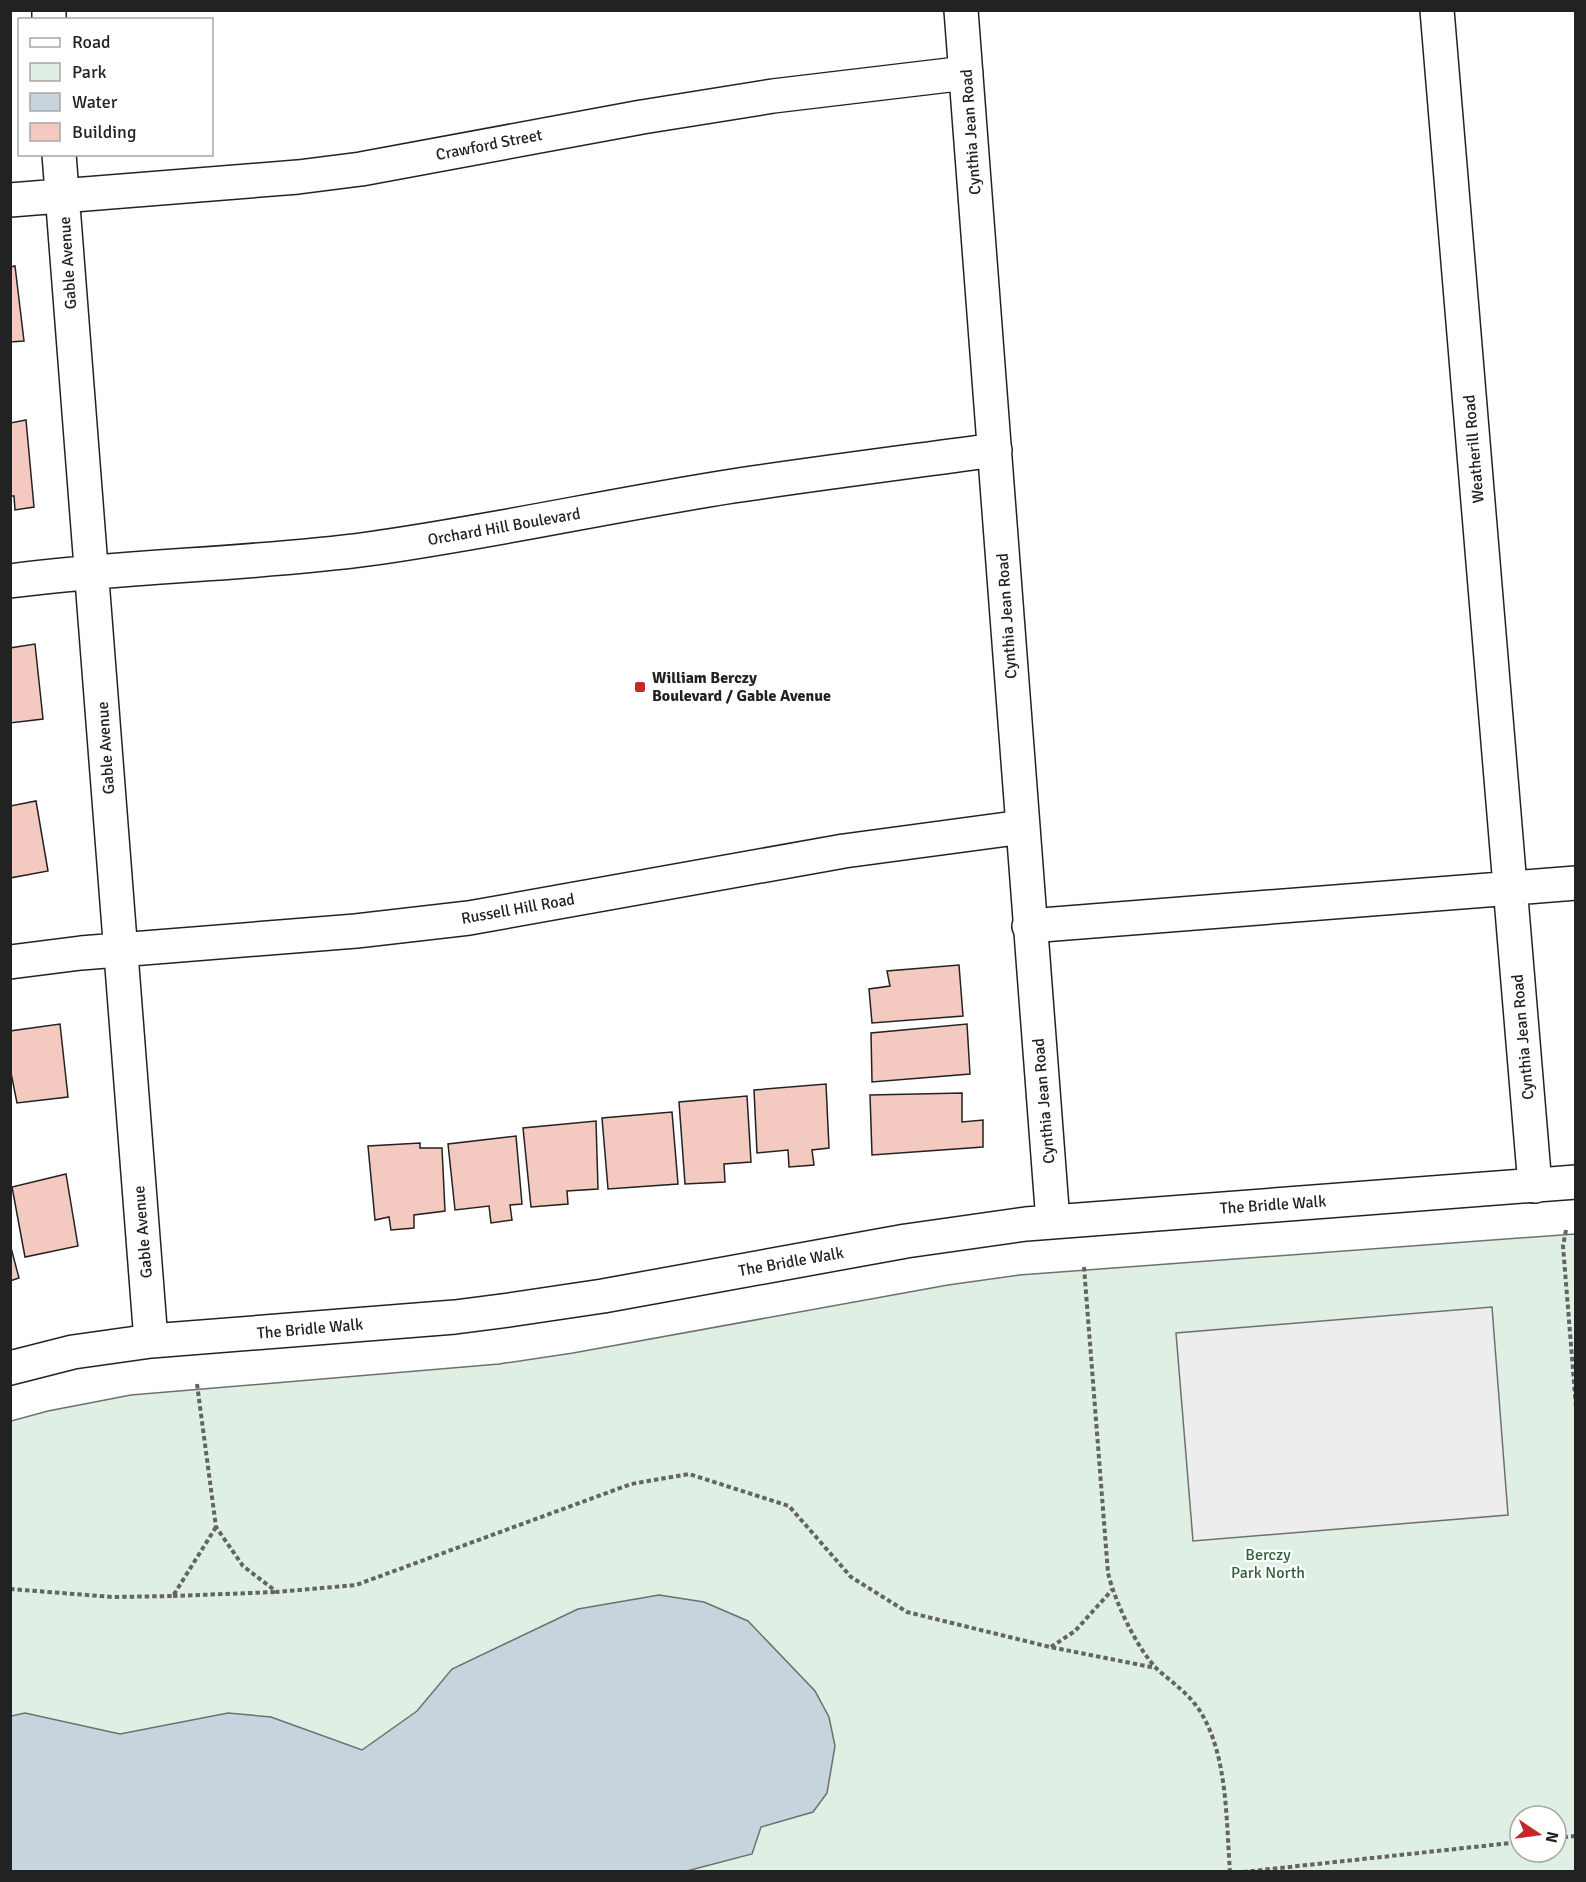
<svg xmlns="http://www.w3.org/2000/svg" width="1586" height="1882" viewBox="0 0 1586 1882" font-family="Signika,sans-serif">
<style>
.green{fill:#e0efe3;stroke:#6f6f6f;stroke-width:1.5;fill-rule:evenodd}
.parking{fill:#ededed;stroke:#6f6f6f;stroke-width:1.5}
.water{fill:#c7d3dd;stroke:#6f6f6f;stroke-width:1.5}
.building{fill:#f3c9c0;stroke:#222;stroke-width:1.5}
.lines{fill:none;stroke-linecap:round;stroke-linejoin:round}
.minor-casing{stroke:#222;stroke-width:36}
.path{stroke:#646464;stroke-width:4;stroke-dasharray:4.5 3;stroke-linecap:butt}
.minor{stroke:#fff;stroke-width:33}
.poi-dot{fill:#c62828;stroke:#fff;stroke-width:2}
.labels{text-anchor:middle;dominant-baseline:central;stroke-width:4.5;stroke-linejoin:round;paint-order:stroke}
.street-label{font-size:16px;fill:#222;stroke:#fff}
.poi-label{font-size:16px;font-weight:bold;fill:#222;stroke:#fff;text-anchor:start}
.park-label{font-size:16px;fill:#2f5e38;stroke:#fff}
</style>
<rect width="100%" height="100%" fill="#fff"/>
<!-- green -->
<path class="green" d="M1575,1234V1871L11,1872V1421L48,1411L131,1395L499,1364L573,1353L948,1285L1019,1275ZM1520,1816H1556V1852H1520Z"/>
<!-- parking -->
<path class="parking" d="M1492,1307L1508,1515L1193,1541L1176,1333Z"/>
<!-- water -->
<path class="water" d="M659,1595L704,1602L748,1621L815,1691L829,1717L835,1746L827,1793L813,1812L761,1827L752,1854L683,1872L11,1871V1716L25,1713L120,1734L228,1713L271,1717L362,1750L417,1711L452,1669L578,1609Z"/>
<!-- building -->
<path class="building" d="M15,266L24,341L10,342V267Z
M26,420L34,507L15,510L14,496H10V423Z
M35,644L43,719L10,723V648Z
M36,801L48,871L10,878V806Z
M959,965L963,1016L872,1023L869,989L890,986L887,971Z
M60,1024L68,1097L17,1103L10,1068V1031Z
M967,1024L970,1074L872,1082L871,1033Z
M826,1084L829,1148L812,1150L814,1165L789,1167L788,1150L757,1153L754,1090Z
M962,1093V1122L983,1120V1147L872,1155L870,1095Z
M747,1096L751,1162L724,1164L725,1182L685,1184L679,1102Z
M672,1112L678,1184L608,1189L602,1118Z
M596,1121L598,1189L567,1191L568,1204L531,1207L523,1128Z
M516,1136L522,1204L510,1205L512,1220L491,1223L489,1206L455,1210L448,1144Z
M420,1143V1148H442L445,1211L414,1215V1228L391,1230L389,1217L375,1220L368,1146Z
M66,1174L78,1246L25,1257L12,1187Z
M10,1244L19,1278L10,1281Z"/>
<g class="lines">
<defs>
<path id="minor" d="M49,10V20
M961,10L1053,1222
M1437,10L1535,1186
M59,154L151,1341
M10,200L298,177L361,169L642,117L773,96L966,73
M10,581C129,565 250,565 368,549C491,532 611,505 733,486C820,473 907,462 995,450
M1029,926L1576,883
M10,962L81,953L356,931L469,918L844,851L1022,827
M10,1368L73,1352L151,1341L455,1317L509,1310L603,1296L906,1241L1026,1224L1576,1182"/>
</defs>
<!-- minor casing -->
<use href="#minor" class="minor-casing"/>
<!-- path -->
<path class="path" d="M1566,1230L1563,1246L1576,1407
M1084,1267L1108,1573C1115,1602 1137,1649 1158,1670C1173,1683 1189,1694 1200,1711C1228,1756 1226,1820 1230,1872
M197,1384L216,1527L243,1566L277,1592L356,1585L631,1484L689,1474L789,1506L851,1577L907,1612L1050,1647L1156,1668
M10,1589L113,1597L173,1596L216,1527
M173,1596L276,1592
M1051,1647L1075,1631L1112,1590
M1556,1838L1576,1836
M1243,1872L1520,1842"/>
<!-- minor -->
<use href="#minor" class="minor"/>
</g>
<!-- markers -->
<rect class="poi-dot" x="634" y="681" width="12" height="12" rx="3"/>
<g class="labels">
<!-- street labels -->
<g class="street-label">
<text transform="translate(971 132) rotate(-94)">Cynthia Jean Road</text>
<text transform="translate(489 145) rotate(-11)">Crawford Street</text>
<text transform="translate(68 263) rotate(-94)">Gable Avenue</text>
<text transform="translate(1474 449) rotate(-95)">Weatherill Road</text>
<text transform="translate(504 527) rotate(-10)">Orchard Hill Boulevard</text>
<text transform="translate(1007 616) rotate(-94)">Cynthia Jean Road</text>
<text transform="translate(106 748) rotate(-94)">Gable Avenue</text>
<text transform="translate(518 909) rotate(-10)">Russell Hill Road</text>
<text transform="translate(1523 1037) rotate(-95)">Cynthia Jean Road</text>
<text transform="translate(1044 1101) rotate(-95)">Cynthia Jean Road</text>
<text transform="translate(1273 1205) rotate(-4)">The Bridle Walk</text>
<text transform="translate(143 1232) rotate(-95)">Gable Avenue</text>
<text transform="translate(791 1262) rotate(-10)">The Bridle Walk</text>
<text transform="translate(310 1329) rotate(-5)">The Bridle Walk</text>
</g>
<!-- poi labels -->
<g class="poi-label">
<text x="652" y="678">William Berczy<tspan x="652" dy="18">Boulevard / Gable Avenue</tspan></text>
</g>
<!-- park labels -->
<g class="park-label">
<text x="1268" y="1555">Berczy<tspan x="1268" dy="18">Park North</tspan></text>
</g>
</g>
<!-- border -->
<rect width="1586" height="1882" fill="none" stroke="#222222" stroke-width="24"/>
<!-- legend -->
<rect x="18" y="18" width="195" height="138" fill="#ffffff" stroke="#a7a7a7" stroke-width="1.5"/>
<rect x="30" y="38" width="30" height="9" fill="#ffffff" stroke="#a7a7a7" stroke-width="1.5"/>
<text x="72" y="48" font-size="18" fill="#222222">Road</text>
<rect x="30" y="63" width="30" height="18" fill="#e0efe3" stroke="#a7a7a7" stroke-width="1.5"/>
<text x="72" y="78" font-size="18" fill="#222222">Park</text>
<rect x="30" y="93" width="30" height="18" fill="#c7d3dd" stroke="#a7a7a7" stroke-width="1.5"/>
<text x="72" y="108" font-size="18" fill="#222222">Water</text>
<rect x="30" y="123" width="30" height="18" fill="#f3c9c0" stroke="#a7a7a7" stroke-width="1.5"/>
<text x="72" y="138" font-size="18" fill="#222222">Building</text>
<!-- north arrow -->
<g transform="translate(1538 1834) rotate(103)"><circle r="28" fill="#ffffff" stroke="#a7a7a7" stroke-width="1.5"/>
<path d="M0-4.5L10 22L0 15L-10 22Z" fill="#c62828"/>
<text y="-9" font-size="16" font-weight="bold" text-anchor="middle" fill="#222222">N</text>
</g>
</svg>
